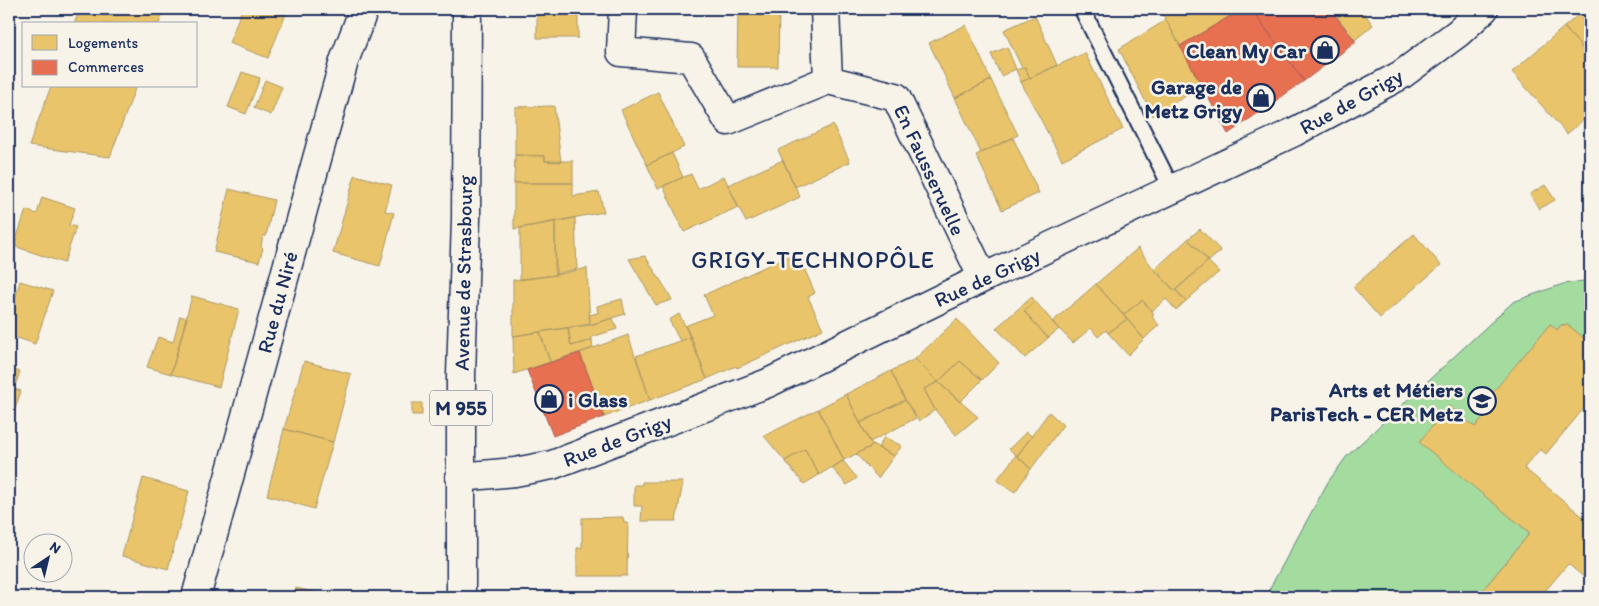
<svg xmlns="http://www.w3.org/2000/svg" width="1599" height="606" viewBox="0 0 1599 606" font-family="Itim,sans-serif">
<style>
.green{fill:#a4dca0;stroke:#60867f}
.homes{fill:#e9c46a;stroke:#ab9766}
.shops{fill:#e76f51;stroke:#aa5c55}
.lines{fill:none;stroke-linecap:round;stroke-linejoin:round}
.service-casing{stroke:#1b2f5e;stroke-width:19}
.minor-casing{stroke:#1b2f5e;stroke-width:31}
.primary-casing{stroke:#1b2f5e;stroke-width:31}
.service{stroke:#f7f3e8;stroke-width:15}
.minor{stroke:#f7f3e8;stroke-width:28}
.primary{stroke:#f7f3e8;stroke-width:28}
.labels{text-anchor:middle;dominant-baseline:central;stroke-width:5;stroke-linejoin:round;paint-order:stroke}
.shield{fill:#f7f3e8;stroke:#5d6a87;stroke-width:1}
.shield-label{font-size:20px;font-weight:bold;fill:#1b2f5e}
.poi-label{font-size:21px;font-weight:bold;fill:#1b2f5e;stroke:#f7f3e8;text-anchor:end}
.street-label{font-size:21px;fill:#1b2f5e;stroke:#f7f3e8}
.quarter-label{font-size:24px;letter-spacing:1px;fill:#1b2f5e;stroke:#f7f3e8}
</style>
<rect width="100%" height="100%" fill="#f7f3e8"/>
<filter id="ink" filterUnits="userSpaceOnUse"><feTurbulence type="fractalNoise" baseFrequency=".02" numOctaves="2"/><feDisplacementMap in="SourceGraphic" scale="10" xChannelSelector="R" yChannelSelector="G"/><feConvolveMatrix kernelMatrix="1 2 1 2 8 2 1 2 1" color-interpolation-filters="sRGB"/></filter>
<g filter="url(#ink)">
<!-- green -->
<path class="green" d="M1590,280V333L1585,339L1568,325H1561L1557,330L1550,324L1485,403L1491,408L1475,427L1449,406L1420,442L1530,533L1477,597H1265L1328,482L1347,456L1513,302L1563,284Z"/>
<!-- homes -->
<path class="homes" d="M80,9H164L159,24H74Z
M242,9H288L268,58L229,43Z
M537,9H578V38H537Z
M738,9H779L778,67H737Z
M875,9H920L916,12H875Z
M1160,9H1242L1180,46Z
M1347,9H1361L1373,25L1355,40L1337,17Z
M1578,15L1590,28V57L1564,27Z
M1035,16L1057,65L1030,78L1025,67L1022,68L1004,30Z
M1166,20L1202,86L1153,116L1119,49Z
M966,25L991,80L955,98L929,43Z
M1564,27L1590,57V114L1567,134L1512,72Z
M1007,47L1016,69L1001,76L991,54Z
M1085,53L1123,129L1062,160L1021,82Z
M1025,67L1030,78L1021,82L1016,70Z
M242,72L260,78L246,114L228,107Z
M265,80L282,87L271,115L254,108Z
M991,80L1018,135L981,153L955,98Z
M51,86H136L110,157L29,146Z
M658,92L684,147L647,165L621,110Z
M554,106L561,162L545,161V156L515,155V107Z
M833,125L850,162L795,187L778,150Z
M1013,138L1039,193L1002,210L976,155Z
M672,153L683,177L658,189L647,165Z
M515,155L545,156V161H573V183H514Z
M783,160L800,197L746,222L728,185Z
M691,174L698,189L724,176L738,207L684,232L663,186Z
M355,175L392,185L385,211L394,213L380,266L333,253Z
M514,183H573V196L599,192L604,212L514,229Z
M1545,185L1555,200L1539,209L1530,194Z
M229,189L274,200L266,236H263L261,246L263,248L259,262L214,252Z
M42,197L75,208L69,225L76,227L64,263L14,246L26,210L37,214Z
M575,218L577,269L555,274V222Z
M555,222L556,275L520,280V228Z
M1200,229L1221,251L1209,261L1188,239Z
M1414,234L1441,265L1380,318L1353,287Z
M1188,239L1208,261L1174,291L1155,269Z
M1138,248L1156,272L1186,301L1176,310L1166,299L1152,311L1142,300L1123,315L1096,284Z
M645,256L668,292L672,300L656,305L629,259Z
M788,256L797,272L804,268L815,293L808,297L823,329L737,368L736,366L707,379L685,326L713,315L704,295Z
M1208,261L1219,272L1186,301L1176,290Z
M587,268L590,324L513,336V280L556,275Z
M20,281L53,291L35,344L9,335V296L15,298Z
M1096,284L1127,319L1108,333L1106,330L1098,337L1091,328L1073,343L1052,322Z
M192,296L239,309L219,387L171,374Z
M1032,297L1035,301L1024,311L1048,338L1025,358L996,328Z
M622,299L625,314L590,325L589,315L598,313L597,306Z
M1142,300L1152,311L1154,315L1152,317L1159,325L1144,339L1123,315Z
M1035,301L1059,329L1048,338L1024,311Z
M679,314L691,337L680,341L669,320Z
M180,316L187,318L171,374L147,367L158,337L173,342Z
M613,318L617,329L592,337V340L571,346L568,328L590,325Z
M957,319L999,363L982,380L960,361L938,382L915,359Z
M1127,319L1144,339L1128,355L1108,333Z
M1550,324L1557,330L1561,325H1568L1590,343V401L1546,454L1540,449L1524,468L1587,520L1590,517V582L1568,564L1540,597H1477L1530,533L1419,442L1449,406L1475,427L1491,408L1484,403Z
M568,328L571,346L592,340L593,348L550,362L540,332Z
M540,332L550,362L514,374L513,336Z
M628,335L650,400L604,417L580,353Z
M691,337L707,379L650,400L636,356Z
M915,359L938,382L924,389L935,410L919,421L905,400L891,371Z
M304,361L351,374L333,442L284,429Z
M960,361L982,380L960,402L938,382Z
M9,368L20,372L14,389L21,391L9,427Z
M891,371L905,400L860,423L846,394Z
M938,382L978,417L956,435L935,410L924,389Z
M846,394L870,442L874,445L844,460L818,409Z
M905,400L916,418L870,442L860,423Z
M412,403H422V415H412Z
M818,409L844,460L819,475L805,449L785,461L764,436Z
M1049,412L1063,425L1031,469L1017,456Z
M284,429L333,442L314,509L267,495Z
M1026,432L1032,436L1017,456L1009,449Z
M884,437L902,446L894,456L878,448Z
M874,445L894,456L878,478L856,454Z
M805,449L819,475L804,484L785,461Z
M1016,455L1031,469L1015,492L997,480Z
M843,461L857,478L847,485L832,468Z
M143,478L189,491L168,569L122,556Z
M642,482H683L676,521H641L642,506H634V485H642Z
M623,517L624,523H628L627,576H577V548H582V518Z
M296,588L327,595L326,597H294Z"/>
<!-- shops -->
<path class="shops" d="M1242,9H1251L1304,81L1228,134L1180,46Z
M1251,9H1330L1356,42L1304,81Z
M580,353L604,417L553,436L527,370Z"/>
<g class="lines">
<defs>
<path id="service" d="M1082,9L1172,189"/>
<path id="minor" d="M623,9L621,52L691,58L728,121L828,80L896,97L983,278
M825,9L828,80
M460,477L515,472L552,465L768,383L983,278L1294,132L1401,75L1458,33L1484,9
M196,597L344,61L364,9"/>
<path id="primary" d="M461,597V375L466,219L467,9"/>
</defs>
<!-- service casing -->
<use href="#service" class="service-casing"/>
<!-- minor casing -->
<use href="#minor" class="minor-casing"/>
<!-- primary casing -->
<use href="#primary" class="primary-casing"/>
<!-- service -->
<use href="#service" class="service"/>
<!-- minor -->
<use href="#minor" class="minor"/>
<!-- primary -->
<use href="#primary" class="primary"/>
</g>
</g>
<!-- icons -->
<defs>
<symbol id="shop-ring" viewBox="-11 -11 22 22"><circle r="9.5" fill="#f7f3e8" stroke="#1b2f5e" stroke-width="1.5"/><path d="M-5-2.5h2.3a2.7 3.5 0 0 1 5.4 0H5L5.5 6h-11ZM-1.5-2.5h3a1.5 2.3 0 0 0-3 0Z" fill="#1b2f5e"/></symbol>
<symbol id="university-ring" viewBox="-11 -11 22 22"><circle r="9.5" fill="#f7f3e8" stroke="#1b2f5e" stroke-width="1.5"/><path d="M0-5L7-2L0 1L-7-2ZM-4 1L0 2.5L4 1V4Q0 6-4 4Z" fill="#1b2f5e"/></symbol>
</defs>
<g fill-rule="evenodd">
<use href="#shop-ring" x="1309" y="34" width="32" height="32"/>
<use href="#shop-ring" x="1245" y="82" width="32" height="32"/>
<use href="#shop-ring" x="533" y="383" width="32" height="32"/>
<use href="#university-ring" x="1466" y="385" width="32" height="32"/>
</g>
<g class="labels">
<!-- shield labels -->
<rect class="shield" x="430" y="390.5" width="62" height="35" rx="4"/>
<g class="shield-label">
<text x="461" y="408">M 955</text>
</g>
<!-- poi labels -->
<g class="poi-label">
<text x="1306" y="50">Clean My Car</text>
<text x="1242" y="86">Garage de<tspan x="1242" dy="24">Metz Grigy</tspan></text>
<text x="1463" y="389">Arts et Métiers<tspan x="1463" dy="24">ParisTech - CER Metz</tspan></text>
<text x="568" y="399" text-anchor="start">i Glass</text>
</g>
<!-- street labels -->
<g class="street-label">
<text transform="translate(1351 101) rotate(-29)">Rue de Grigy</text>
<text transform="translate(930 170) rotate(65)">En Fausseruelle</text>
<text transform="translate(463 273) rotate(-89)">Avenue de Strasbourg</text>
<text transform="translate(987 277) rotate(-25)">Rue de Grigy</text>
<text transform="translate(277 302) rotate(-75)">Rue du Niré</text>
<text transform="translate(617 440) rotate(-21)">Rue de Grigy</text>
</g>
<!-- quarter labels -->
<g class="quarter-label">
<text x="813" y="259">GRIGY-TECHNOPÔLE</text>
</g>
</g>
<!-- margin -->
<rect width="1599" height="606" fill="none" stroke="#f7f3e8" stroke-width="30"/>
<rect x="15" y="15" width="1569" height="576" fill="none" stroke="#1b2f5e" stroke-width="2" filter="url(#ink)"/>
<!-- legend -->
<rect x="22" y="22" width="175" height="65" fill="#f7f3e8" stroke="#9fa5b1"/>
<rect x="32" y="35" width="25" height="15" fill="#e9c46a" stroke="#9fa5b1"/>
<text x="68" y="48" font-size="15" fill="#1b2f5e">Logements</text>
<rect x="32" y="60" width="25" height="15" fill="#e76f51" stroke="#9fa5b1"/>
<text x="68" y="72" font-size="15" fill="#1b2f5e">Commerces</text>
<!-- north arrow -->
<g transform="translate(48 558) rotate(35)"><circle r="24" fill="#f7f3e8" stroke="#9fa5b1"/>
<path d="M0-4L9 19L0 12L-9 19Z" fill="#1b2f5e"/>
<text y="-8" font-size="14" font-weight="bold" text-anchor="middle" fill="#1b2f5e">N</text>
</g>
</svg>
